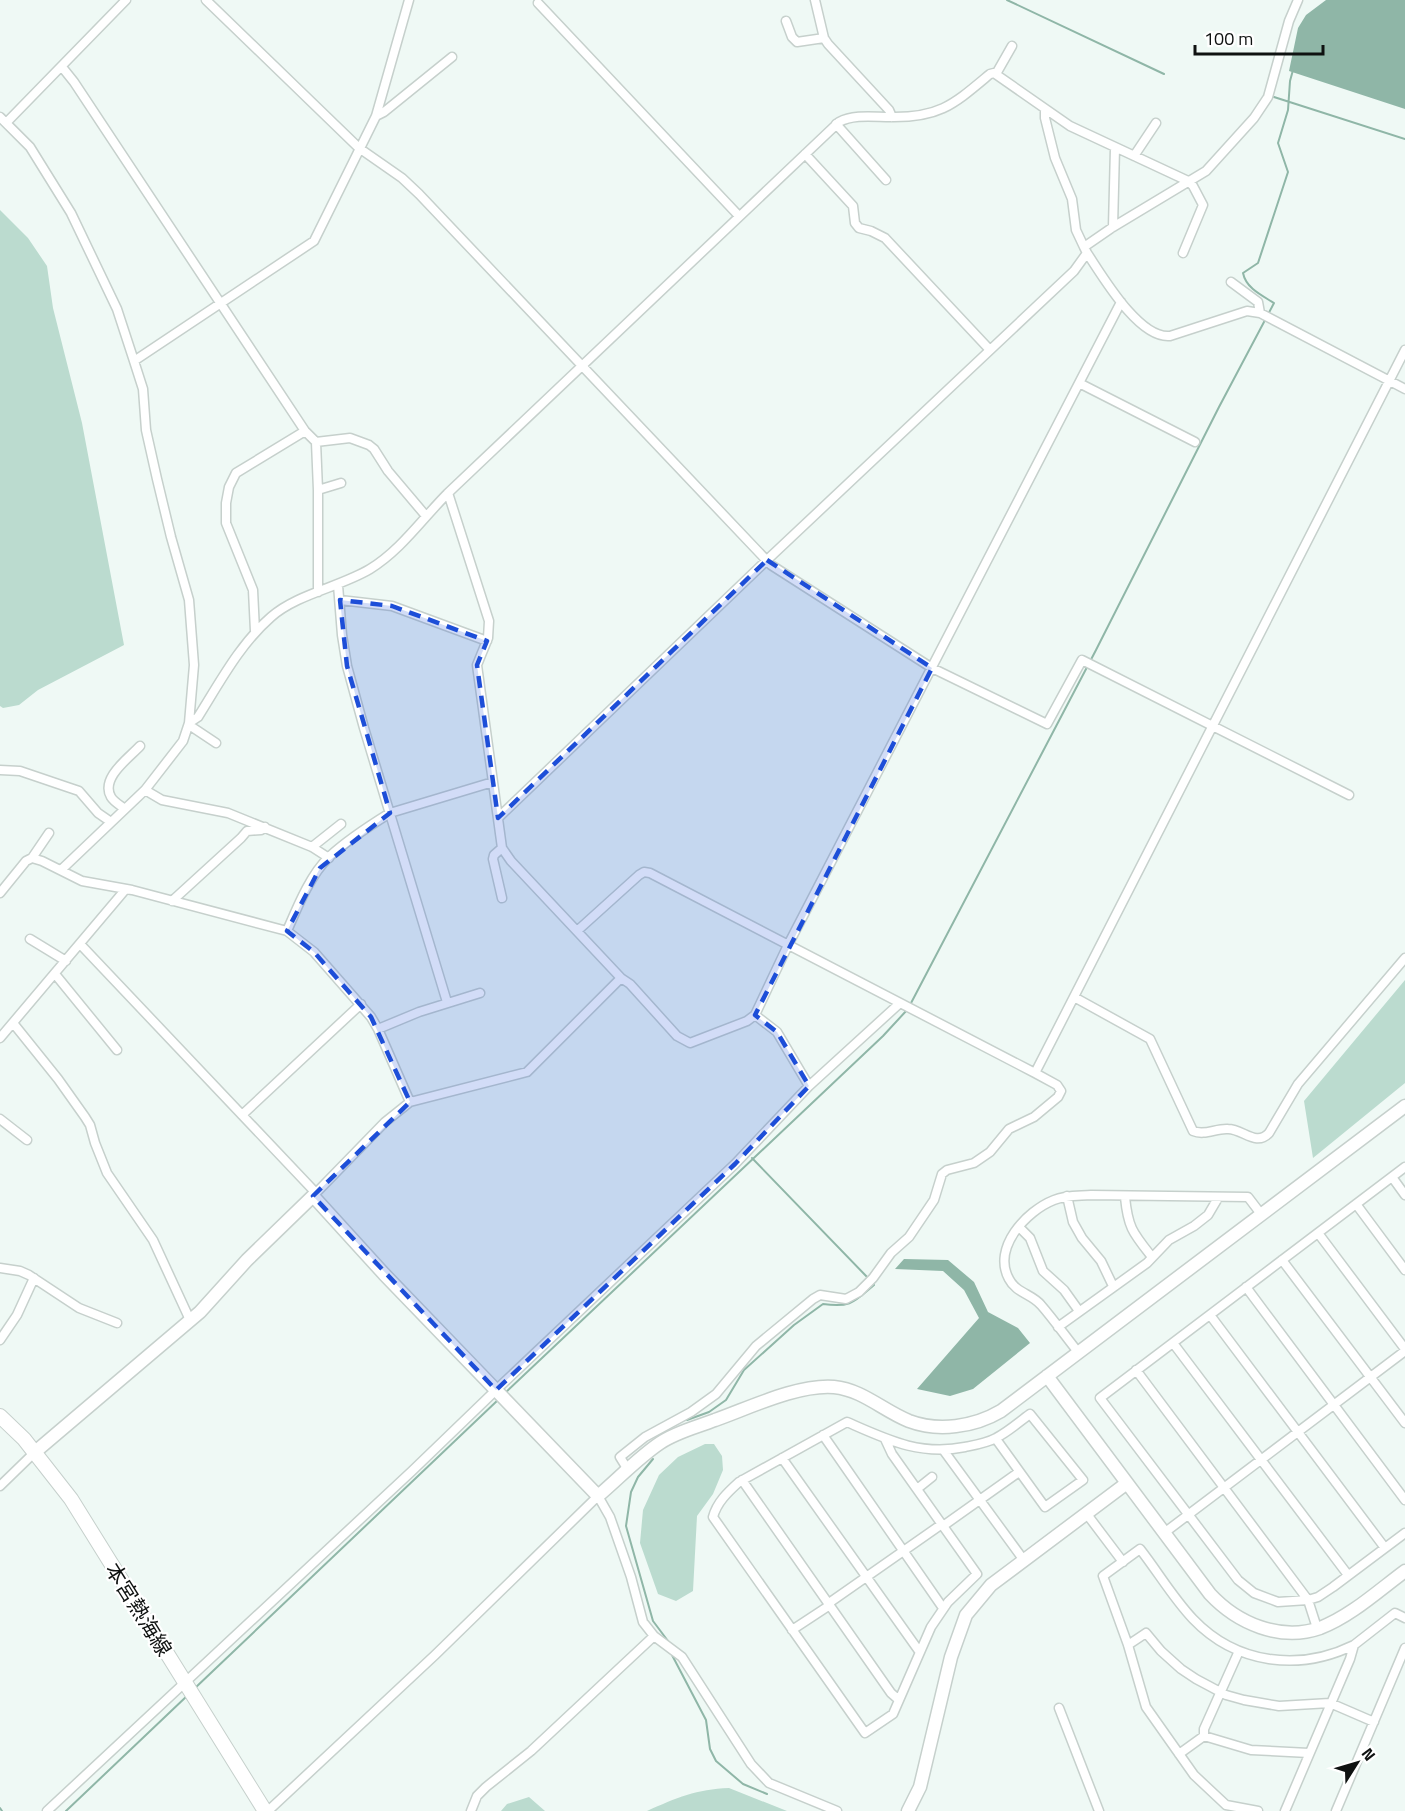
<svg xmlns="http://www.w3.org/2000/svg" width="1405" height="1811" viewBox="0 0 1405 1811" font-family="'Titillium Web','Noto Sans JP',sans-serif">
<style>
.green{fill:#bbdbcf}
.water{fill:#8fb6a7}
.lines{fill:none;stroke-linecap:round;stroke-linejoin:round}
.stream{stroke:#8fb6a7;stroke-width:2}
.street-casing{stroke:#c6d0cc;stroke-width:11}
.secondary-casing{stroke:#c6d0cc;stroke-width:15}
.primary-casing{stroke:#c6d0cc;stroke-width:16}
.street{stroke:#fff;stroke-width:8}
.secondary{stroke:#fff;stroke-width:12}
.primary{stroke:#fff;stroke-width:14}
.marked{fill:#1d4ed8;fill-opacity:0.2;stroke:#1d4ed8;stroke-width:4.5;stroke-dasharray:12 8;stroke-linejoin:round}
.labels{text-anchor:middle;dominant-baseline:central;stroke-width:4.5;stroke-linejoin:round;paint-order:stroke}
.street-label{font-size:21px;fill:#0f1211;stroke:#fff}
</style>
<rect width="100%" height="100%" fill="#eff9f5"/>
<!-- green -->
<path class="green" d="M0,210L28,238L47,266L53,308L82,423L124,645L38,690L19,705L3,708L0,706Z
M1405,980V1083L1313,1158L1304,1101Z
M705,1444H714L722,1456L723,1470L713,1494L697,1516L693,1591L676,1601L658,1594L640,1543L643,1510L659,1475L678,1457Z
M729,1788L787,1811H647C676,1798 697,1789 729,1788Z
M529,1797L545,1811H501L507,1804Z"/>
<!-- water -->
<path class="water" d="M1326,0H1405V109L1289,71L1298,28L1306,15Z
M904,1259L948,1260L974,1282L988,1312L1018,1328L1030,1343L973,1389L950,1396L917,1389L979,1318L964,1290L943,1271L895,1269Z"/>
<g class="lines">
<!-- stream -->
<path class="stream" d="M1007,0L1164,74
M1274,97L1405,139
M910,1005L1096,650L1219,407L1274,303C1261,295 1246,288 1243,273L1258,263L1288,172L1278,143L1288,110L1290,81L1293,70
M752,1158L869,1279
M505,1393L883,1036L907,1010
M687,1420L709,1412L726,1400L744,1370L794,1325L823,1304C851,1308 854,1302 874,1285L873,1284
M653,1459L638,1477L631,1492L626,1526L653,1621L668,1641
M672,1655L706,1720L710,1749L716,1761L743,1784L767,1794
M194,1689L499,1399
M0,1808L2,1811
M66,1811L188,1695"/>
<defs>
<path id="street" d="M206,0L359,148L402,178L419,194L771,565L932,668L1047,724L1082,660L1349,795
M815,0L824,38L828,44L889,110L892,117
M538,3L739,216
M786,21L792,37L797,42L824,38
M62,67L74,82L305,431L316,442L318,490V592
M996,74L1012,46
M1045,110V118L1055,158L1072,199L1076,230L1084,247
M376,116L384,112L452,57
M0,117L30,147L71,213L117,309L134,361L143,389L146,430L157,479L171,537L189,600L194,665L189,723
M6,123L126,0
M836,124L886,180
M805,154L853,206L855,223L859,228L871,231L885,238L990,350
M1134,156L1156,123
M1113,227L1115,148
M1087,253C1103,277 1139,339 1170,336L1247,311L1260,313L1405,389
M1231,282L1258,302L1260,313
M134,361L314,241L376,116L409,0
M1079,383L1195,442
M316,442L350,438L369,445L374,449L388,471L426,516
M318,490L341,483
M448,493L489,621L488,638L477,665L502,848L511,861L621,978L630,984L677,1036L690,1043L747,1021L755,1015L788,945L1121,302
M338,585L342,635L347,666L364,728L447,1002
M340,600L392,606L487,641
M255,631L253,590L226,523V503L229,487L236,473L305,431
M189,725L216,743
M0,770L20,771L79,791L98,813L111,822
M145,790L162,800L228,813L312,847L329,858
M125,809C120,805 114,802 111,797C100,778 129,758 140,746
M498,818L767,560L1074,271L1087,253L1084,247L1113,227L1206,171L1254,118L1268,97L1289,21L1298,0
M312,847L341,824
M32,858L49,833
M61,870L145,790L183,741L189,723L198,717C220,682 240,644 271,617C297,594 340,587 370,569C401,550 422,519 448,493L839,122C854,114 874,117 890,117C940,118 954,104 990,74L994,73L1070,126L1188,181L1193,186L1203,205L1183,253
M0,893L26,861L32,858L42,861L82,881L132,890L287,931L314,952L371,1017L378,1029L410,1102
M502,898L493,859L494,855L502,848
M172,901L241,838L247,831L261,830L265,827
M287,931C297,908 310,875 329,857C346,841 369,826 390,813L493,782
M577,931L639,875L644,872L650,873L1035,1073L1057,1085L1061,1091L1058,1097L1034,1117L1009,1129L990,1152L974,1163L947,1170L942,1174L934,1200L909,1237L891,1253L873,1278L859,1292L846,1299L820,1295L813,1299L756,1346L716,1394L691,1412L645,1437L620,1457L628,1470
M30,939L66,961
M80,944L316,1193
M55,974L117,1050
M1074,997L1150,1039L1193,1131C1205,1136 1216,1128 1228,1129C1243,1129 1256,1147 1269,1133L1298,1084L1405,958
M755,1015L777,1032L809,1086
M13,1023L58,1079L85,1117L90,1125L95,1143L107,1173L153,1240L190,1320
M378,1029L419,1012L480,993
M0,1038L125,890
M1035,1073L1405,350
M242,1115L361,1004
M0,1119L27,1140
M1405,1167L1100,1398L1238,1580L1254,1593L1278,1602L1308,1600L1318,1597L1333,1587L1405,1533
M1392,1177L1405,1195
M313,1196L385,1122L410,1102L527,1072L621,978
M1067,1196L1073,1222L1082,1238L1101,1261L1113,1286
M1125,1197C1128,1228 1133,1233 1152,1257
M1356,1204L1405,1270
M1019,1227L1030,1238L1043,1271L1064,1290L1079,1311
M1318,1233L1405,1349
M1282,1260L1405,1423
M0,1268L20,1271L29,1275L79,1308L117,1323
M1246,1287L1405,1500
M1210,1315L1385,1548
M1058,1327L1147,1263L1169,1240L1194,1226L1208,1215L1218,1198
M0,1340L17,1315L34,1278
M1173,1343L1348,1575
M1078,1352C1066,1337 1054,1320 1041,1305C1032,1294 1016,1293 1009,1279C992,1248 1026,1211 1054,1200C1066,1195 1078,1196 1091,1195L1248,1197L1261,1214
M1136,1370L1308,1600L1317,1628
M823,1435L943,1608
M885,1439L892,1454L977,1574L948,1602L931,1627L893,1714L865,1733L713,1517C717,1502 728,1492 739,1482L847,1422C888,1440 920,1456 965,1447C975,1445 987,1443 996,1438C1008,1432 1019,1422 1030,1414L1083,1480L1045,1507L996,1439
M944,1451L1023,1559
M782,1458L919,1651
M742,1480L891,1693L899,1700
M0,1486L35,1452
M917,1489L932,1477
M1086,1513L1123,1562
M943,1526L1019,1472
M1164,1533L1405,1351
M829,1603L942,1524
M792,1630L830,1605
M1128,1645L1146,1633L1161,1651L1181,1669L1196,1679L1226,1695L1244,1700L1279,1706L1330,1703L1374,1722
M1059,1708L1099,1811
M1204,1736V1729L1239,1651
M1179,1754L1204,1736L1251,1750L1309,1753
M47,1811L412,1471L496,1390L735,1164L809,1086L900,1003
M268,1811L435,1655L598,1496L610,1517L631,1577L643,1622L654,1636L682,1657L751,1764L769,1783L837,1811
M471,1811L477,1796L486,1787L531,1751L654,1636
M1258,1811L1226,1805L1194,1775L1146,1707L1128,1645L1103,1576L1140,1549C1158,1572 1173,1598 1193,1619C1236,1664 1299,1672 1354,1645
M1285,1811L1350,1659L1354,1645L1395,1613L1405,1618
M1336,1811L1405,1648"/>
<path id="secondary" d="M1047,1376L1210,1594C1237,1623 1280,1642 1320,1628C1351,1616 1378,1591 1405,1571
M35,1452L200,1312L247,1260L313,1196L384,1274L598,1496C618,1479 639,1457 660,1443C676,1432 697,1427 715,1420C749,1408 798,1384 834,1387C863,1390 882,1410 909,1421C938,1432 974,1427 1001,1411L1405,1106
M908,1811L920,1787L951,1657L966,1615L991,1585L1127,1483"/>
<path id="primary" d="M0,1416L24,1439L71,1499L265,1811"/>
</defs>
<!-- street casing -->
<use href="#street" class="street-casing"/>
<!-- secondary casing -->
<use href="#secondary" class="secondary-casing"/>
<!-- primary casing -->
<use href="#primary" class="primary-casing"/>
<!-- street -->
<use href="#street" class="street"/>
<!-- secondary -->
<use href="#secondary" class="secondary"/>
<!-- primary -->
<use href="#primary" class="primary"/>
</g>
<!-- marked area -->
<path class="marked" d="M767,560L932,668L755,1015L777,1032L809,1086L735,1164L496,1390L313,1196L410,1102L371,1017L314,952L287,931L320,868L390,813L347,666L340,600L392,606L487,641L477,665L498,818Z"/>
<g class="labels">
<!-- street labels -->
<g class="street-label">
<text transform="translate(139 1609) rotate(58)">本宮熱海線</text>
</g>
</g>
<!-- north arrow -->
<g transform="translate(1357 1763) rotate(53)" stroke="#ffffff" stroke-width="4.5" paint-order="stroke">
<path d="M0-4.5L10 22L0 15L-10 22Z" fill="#0f1211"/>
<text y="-9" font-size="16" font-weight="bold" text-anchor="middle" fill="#0f1211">N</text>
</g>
<!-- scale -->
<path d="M1195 45v9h128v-9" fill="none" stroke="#0f1211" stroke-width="3"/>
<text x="1204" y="45" font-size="18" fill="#0f1211" stroke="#ffffff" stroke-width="4.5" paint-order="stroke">100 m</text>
</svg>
